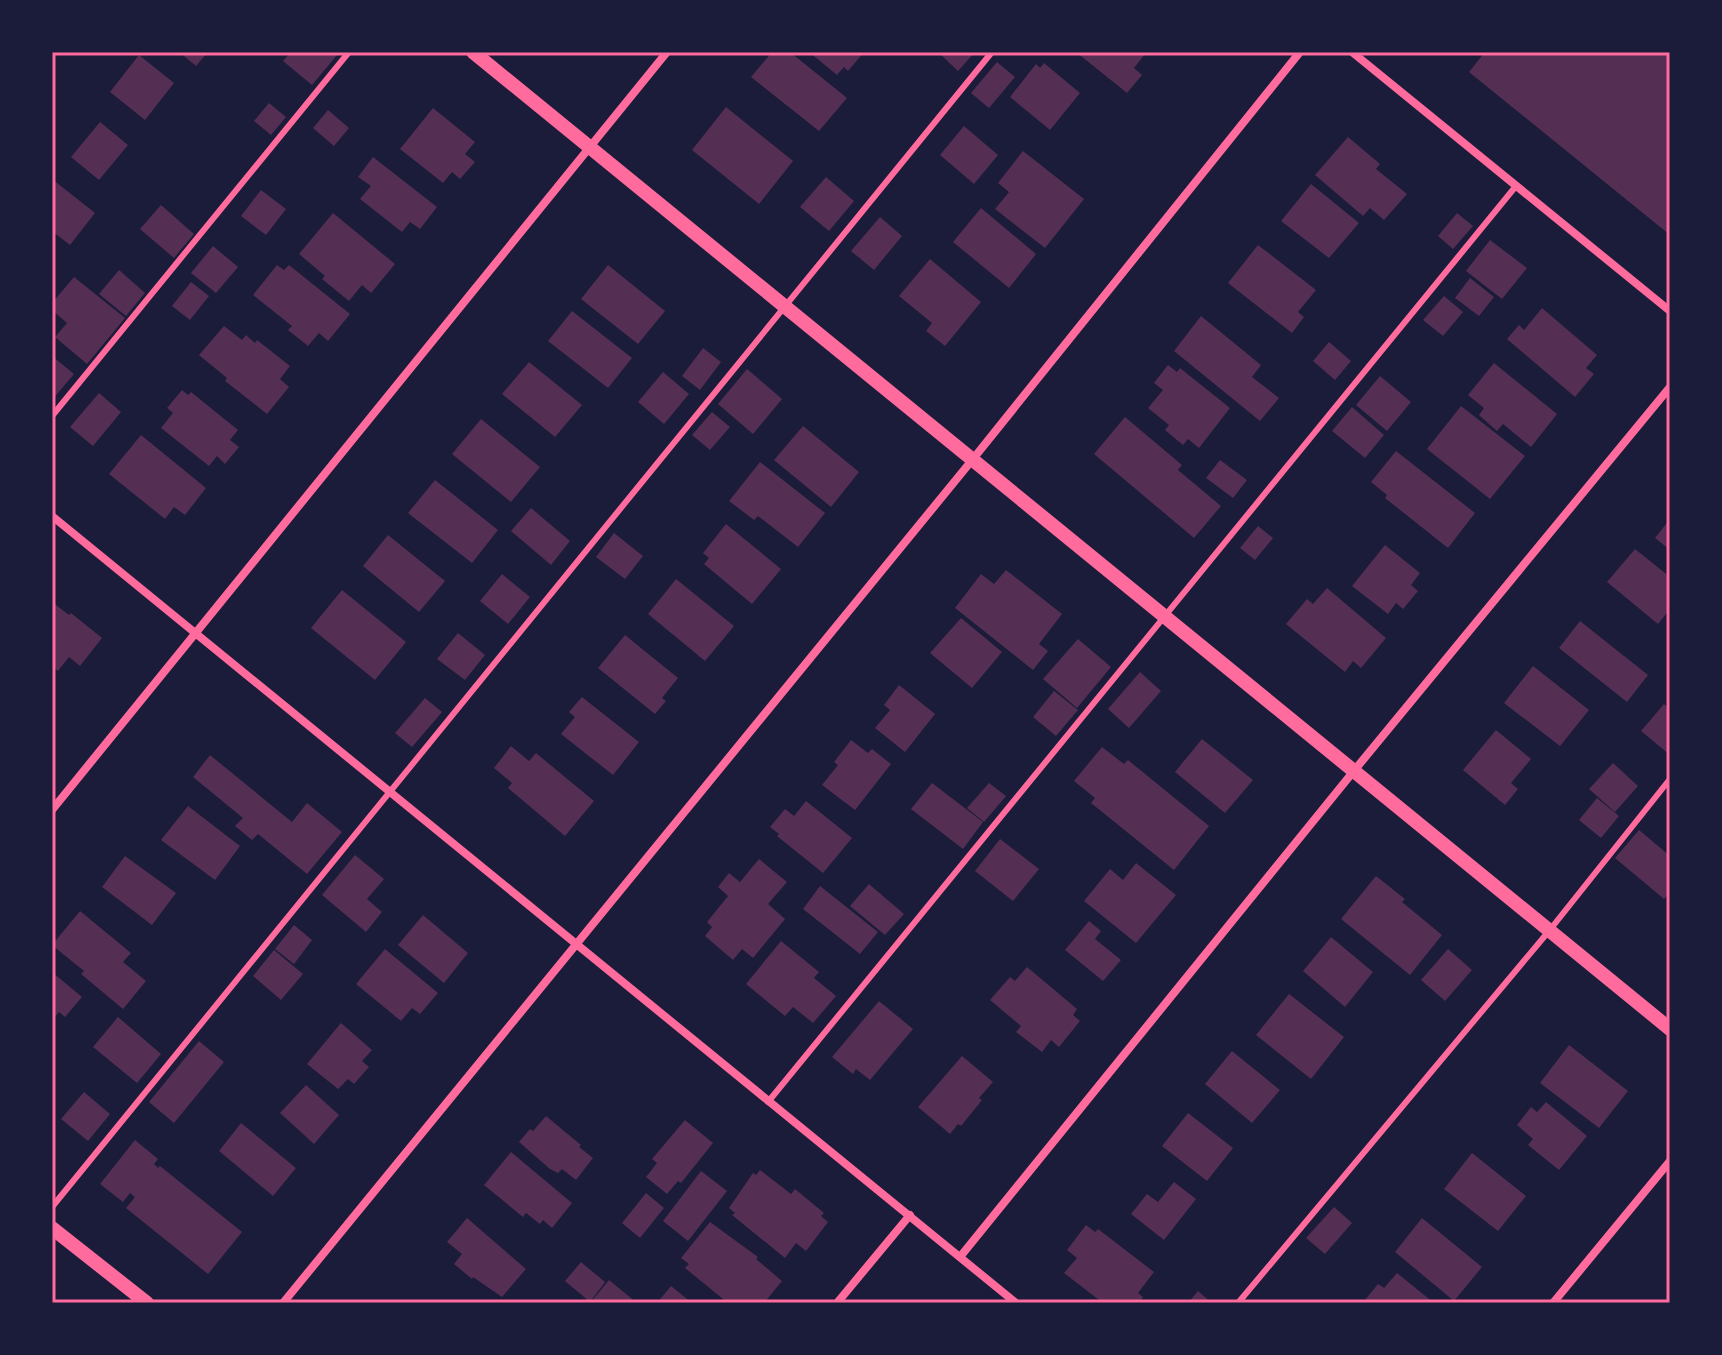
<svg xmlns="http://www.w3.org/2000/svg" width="1722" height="1355" viewBox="0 0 1722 1355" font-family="'Asap Condensed',sans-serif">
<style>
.building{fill:#542f53}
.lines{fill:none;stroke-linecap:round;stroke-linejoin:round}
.service{stroke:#ff6b9d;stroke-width:6}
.minor{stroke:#ff6b9d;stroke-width:8}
.tertiary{stroke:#ff6b9d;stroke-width:14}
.neatline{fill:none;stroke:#ff6b9d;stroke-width:3}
</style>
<rect width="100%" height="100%" fill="#1b1b3a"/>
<!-- building -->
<path class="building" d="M179,52H208L196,66Z
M291,52H333L337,55L312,85L283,61Z
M772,52H790L847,98L819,131L751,77Z
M809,52H864L848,71L844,67L837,75Z
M938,52H975L958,71Z
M1076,52H1142L1145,54L1134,68L1142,75L1127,93Z
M1485,52H1670V235L1469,72Z
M139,55L174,83L145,120L110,92Z
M997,62L1015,77L989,108L971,93Z
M1044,63L1080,93L1050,130L1010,97L1036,64L1040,68Z
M269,103L286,117L271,135L254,121Z
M726,107L793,161L759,204L692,150Z
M433,108L475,142L465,154L475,162L460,179L452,172L443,183L400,149Z
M328,110L349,128L334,146L313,128Z
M100,122L128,145L99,180L71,157Z
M964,126L998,155L974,184L940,155Z
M1348,137L1380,164L1376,169L1407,194L1384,220L1370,208L1363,216L1315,175Z
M1023,151L1084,199L1045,248L995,209L1009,192L998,183Z
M373,157L437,207L420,229L410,222L402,232L360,199L371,186L358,177Z
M826,177L854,201L829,231L800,207Z
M52,179L95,213L70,245L52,231Z
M1311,184L1359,223L1329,258L1281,221Z
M261,190L286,209L266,235L241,216Z
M161,205L194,234L174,258L140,229Z
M981,208L1036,254L1009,288L953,242Z
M333,213L395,264L371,293L362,285L349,301L322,279L325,276L299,254Z
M1457,213L1473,226L1453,249L1438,236Z
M880,217L902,236L874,270L851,251Z
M1490,240L1527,268L1502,299L1466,271Z
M1258,245L1316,290L1298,312L1304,317L1292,333L1228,283Z
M213,246L238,267L216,293L191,273Z
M930,259L981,302L945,346L926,331L932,323L899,296Z
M277,265L284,270L289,265L350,314L328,341L319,333L308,346L288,330L292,326L253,295Z
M608,265L665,311L638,344L581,299Z
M119,270L145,293L126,316L99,294Z
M74,277L125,318L87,364L55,337L67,323L52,310V303Z
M1470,278L1494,297L1479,316L1455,298Z
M191,282L209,296L190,320L172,306Z
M1444,296L1463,312L1443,336L1423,320Z
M1542,308L1597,355L1586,368L1594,374L1575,397L1507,339L1519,325L1524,330Z
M572,311L632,358L608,388L548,341Z
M1201,316L1261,365L1252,377L1279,398L1260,421L1174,351Z
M224,326L242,340L246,335L255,343L257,340L290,366L280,379L289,387L267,414L225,381L227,378L199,355Z
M1329,342L1351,361L1335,380L1313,361Z
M703,348L721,362L700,390L682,376Z
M52,356L74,374L52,400Z
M529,362L582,405L555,437L502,394Z
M1494,363L1557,414L1531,447L1503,424L1497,431L1479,415L1484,408L1468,395Z
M1168,365L1177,372L1180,368L1230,408L1199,448L1188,439L1183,445L1165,430L1169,425L1148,408L1163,390L1154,383Z
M747,369L782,399L753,434L718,404Z
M663,372L689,394L664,424L638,402Z
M1380,376L1411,402L1387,431L1356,405Z
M182,390L188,395L191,392L238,430L230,440L239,447L225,464L217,456L209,466L161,428L173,413L167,408Z
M99,393L121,412L93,446L70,427Z
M1461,406L1525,456L1490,499L1427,449Z
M1352,407L1384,435L1365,458L1332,431Z
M712,412L730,427L710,450L692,435Z
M1125,417L1182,465L1178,470L1221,506L1194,538L1094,454Z
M481,419L540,467L511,502L452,454Z
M803,426L859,472L831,507L774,460Z
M141,435L206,488L185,515L174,507L165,519L109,474Z
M1396,451L1475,513L1448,548L1385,498L1387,495L1371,482Z
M1220,460L1247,480L1233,498L1206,478Z
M760,462L825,513L798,547L758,516L754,520L729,501Z
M435,480L498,530L472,563L408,513Z
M531,508L570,541L551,565L511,531Z
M1670,519V550L1655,538Z
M726,524L781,569L752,604L704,564L709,558L703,553Z
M1258,526L1273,538L1255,560L1240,548Z
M614,533L643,556L625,579L596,557Z
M388,535L445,581L419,612L363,566Z
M1385,545L1420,573L1411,585L1418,591L1403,609L1396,603L1388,614L1352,586Z
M1635,549L1670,577V609L1658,624L1607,582Z
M1006,570L1062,614L1039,644L1048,651L1033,670L955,608L981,574L994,584Z
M502,574L530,597L508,624L480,601Z
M676,579L734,626L705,661L648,614Z
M1327,588L1386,638L1361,668L1353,661L1345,672L1286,624L1307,599L1313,604Z
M342,590L406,642L375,680L311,628Z
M52,602L69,615L71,613L102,638L80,666L69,657L58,671L52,666Z
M961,618L1002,652L972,688L930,653Z
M1580,621L1648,675L1627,702L1559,648Z
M458,633L485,655L465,680L437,659Z
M625,635L678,678L662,698L666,701L655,714L598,668Z
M1078,639L1111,667L1077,708L1043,679Z
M1533,666L1589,710L1560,746L1504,703Z
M1140,672L1161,691L1129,728L1108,709Z
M899,685L935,714L905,752L875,728L890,710L884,705Z
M1054,691L1078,710L1056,736L1033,717Z
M582,697L639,742L613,775L561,734L575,717L569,712Z
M425,698L442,712L412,747L395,733Z
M1664,704L1670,709V755L1641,731Z
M1496,730L1531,759L1511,783L1518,789L1505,805L1463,770Z
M1202,739L1253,780L1225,813L1175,772Z
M851,740L868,753L872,749L891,764L855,810L822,785L838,765L834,762Z
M511,746L529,761L536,753L594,801L565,836L508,788L512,783L494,768Z
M1102,747L1124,764L1128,760L1209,826L1174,870L1091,803L1095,798L1074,781Z
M210,755L292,822L307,803L342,832L307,874L258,834L252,840L235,826L243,818L193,777Z
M1613,763L1638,786L1615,812L1589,789Z
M932,783L983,822L963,849L911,809Z
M989,783L1006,796L984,822L967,808Z
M1597,798L1619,816L1601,838L1579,820Z
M806,801L852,838L823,873L777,836L779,834L770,827L785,809L794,816Z
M188,806L240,846L215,880L161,840Z
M1639,830L1670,856V892L1664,899L1615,858Z
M1000,839L1039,869L1013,901L975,871Z
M355,855L384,879L367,899L382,912L366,932L322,895Z
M125,856L176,893L152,925L102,887Z
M759,859L787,882L768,904L785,919L753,958L742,949L733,960L705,936L712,927L707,922L728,896L718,887L729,873L740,882Z
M1136,863L1176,895L1136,943L1084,901L1110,869L1123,880Z
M1376,876L1405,899L1402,902L1442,935L1410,975L1341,919Z
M869,884L904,914L885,935L850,906Z
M820,886L878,932L860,954L803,909Z
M80,911L131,953L123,962L146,981L123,1009L81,974L84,971L52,945Z
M423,915L468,953L444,983L398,945Z
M1089,921L1101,931L1095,939L1121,960L1103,981L1065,950Z
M294,925L312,940L294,964L275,949Z
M1331,937L1373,972L1345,1007L1303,971Z
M781,941L819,972L814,978L836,996L813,1023L793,1007L785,1016L746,984Z
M385,949L438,993L420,1014L412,1008L401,1021L356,984Z
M1448,949L1472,970L1445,1001L1421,980Z
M274,950L303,974L281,1000L253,976Z
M1027,967L1077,1009L1073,1015L1080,1021L1059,1047L1051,1040L1042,1052L1016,1032L1021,1026L990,1000L1010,977L1015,981Z
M52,972L82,997L65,1017L59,1012L52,1020Z
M1289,994L1344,1037L1311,1079L1256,1035Z
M879,1001L913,1029L870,1080L856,1069L853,1074L832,1057Z
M118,1017L161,1054L137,1083L93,1047Z
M341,1023L372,1050L362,1061L369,1067L354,1084L348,1079L338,1089L307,1064Z
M199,1041L224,1062L174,1123L149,1102Z
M1569,1045L1628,1091L1599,1128L1540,1083Z
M1232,1051L1280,1090L1252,1123L1205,1084Z
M962,1056L993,1082L979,1098L982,1100L961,1126L958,1124L950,1134L918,1107Z
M306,1085L339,1115L314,1144L280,1113Z
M84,1092L110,1114L88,1141L61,1119Z
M1546,1102L1587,1136L1559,1170L1528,1145L1533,1139L1517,1125L1531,1107L1537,1112Z
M1188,1113L1233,1148L1207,1181L1162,1146Z
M546,1116L581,1145L579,1147L593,1158L576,1180L562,1169L558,1173L550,1169L519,1142L530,1129L533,1131Z
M685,1120L713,1143L681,1183L678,1181L667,1194L646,1177L657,1163L652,1159Z
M241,1123L296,1168L273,1196L219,1151Z
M135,1140L158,1159L154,1164L158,1168L160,1166L242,1232L208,1274L126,1208L135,1197L130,1193L123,1202L100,1184Z
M511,1152L572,1203L552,1228L543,1220L540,1224L526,1213L523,1217L484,1185Z
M1472,1153L1526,1196L1498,1231L1444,1189Z
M760,1170L791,1194L795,1189L824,1213L821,1216L828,1222L806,1251L796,1243L785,1258L732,1215L735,1213L729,1208L753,1173L756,1175Z
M701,1171L727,1191L688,1241L663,1221Z
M1174,1182L1196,1199L1164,1240L1131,1214L1147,1194L1158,1202Z
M646,1193L664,1208L640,1238L622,1223Z
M1334,1207L1352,1223L1325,1254L1306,1238Z
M467,1218L526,1269L502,1297L473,1277L472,1279L454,1264L462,1254L447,1242Z
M1422,1218L1482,1267L1454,1301L1395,1252Z
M710,1222L758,1257L756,1259L782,1281L764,1303L750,1301L748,1303H728L685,1268L689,1264L681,1258Z
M1086,1225L1095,1232L1098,1229L1154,1272L1138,1293L1143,1297L1139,1303H1103L1064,1273L1077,1258L1067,1250Z
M581,1262L605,1282L590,1302L565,1281Z
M1397,1273L1434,1303H1368L1365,1300L1378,1284L1384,1288Z
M609,1280L637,1303H590Z
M671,1286L692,1303H657Z
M1198,1291L1212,1303H1188Z"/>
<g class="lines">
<!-- service -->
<path class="service" d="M52,416L349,52
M768,1102L1516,186
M52,1207L992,52
M1238,1303L1549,931L1670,779"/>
<!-- minor -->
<path class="minor" d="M1352,52L1670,311
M52,516L1016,1303
M52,810L667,52
M960,1257L1353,772L1670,387
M283,1303L973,459L1300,52
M837,1303L910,1215
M1553,1303L1670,1161"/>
<!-- tertiary -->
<path class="tertiary" d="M473,52L1670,1029
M52,1228L147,1303"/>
</g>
<!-- border -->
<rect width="1722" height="1355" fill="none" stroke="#1b1b3a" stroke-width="108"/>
<rect x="54" y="54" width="1614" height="1247" class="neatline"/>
</svg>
